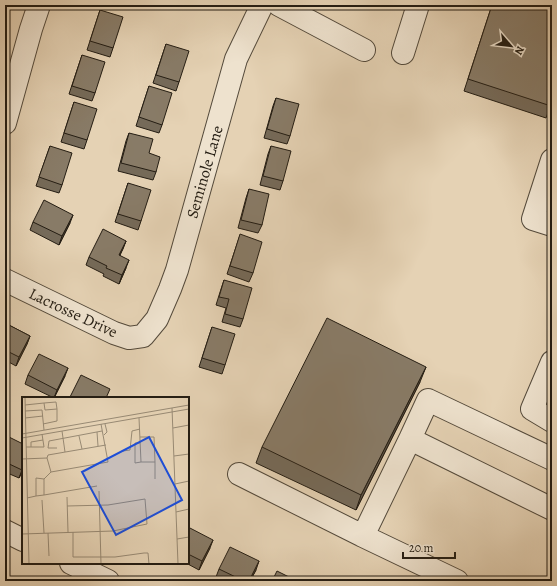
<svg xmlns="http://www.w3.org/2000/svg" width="557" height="586" viewBox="0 0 557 586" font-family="Alegreya,serif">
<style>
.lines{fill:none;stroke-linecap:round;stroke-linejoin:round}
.minor-casing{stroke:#544a3b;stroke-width:24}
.minor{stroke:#eee2ce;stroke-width:22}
.wall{fill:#756a59;stroke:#241d13}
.shaded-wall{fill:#5f5648;stroke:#241d13}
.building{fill:#887b67;stroke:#241d13}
.labels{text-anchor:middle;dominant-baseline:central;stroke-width:3.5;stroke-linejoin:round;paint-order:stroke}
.street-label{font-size:16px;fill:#241d13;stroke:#eee2ce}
.inset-road{fill:none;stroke:#988a74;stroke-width:1}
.view{fill:#1d4ed8;fill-opacity:0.15;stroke:#1d4ed8;stroke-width:2}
.inset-edge{fill:none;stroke:#241d13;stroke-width:2}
</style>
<rect width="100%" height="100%" fill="#e5d2b4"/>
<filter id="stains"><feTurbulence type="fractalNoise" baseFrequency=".005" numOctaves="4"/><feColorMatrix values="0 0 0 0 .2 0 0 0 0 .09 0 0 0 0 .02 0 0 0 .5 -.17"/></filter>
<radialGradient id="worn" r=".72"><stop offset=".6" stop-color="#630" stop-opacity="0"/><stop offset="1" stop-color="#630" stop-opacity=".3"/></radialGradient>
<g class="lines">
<defs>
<path id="minor" d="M279,5L364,50
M403,53L418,5
M5,123L31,29L39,5
M552,160L533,219L552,225
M5,280L114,333L129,338L143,336L157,319L170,289L177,270L236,59L262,5
M552,362L532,409L552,421
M410,439L428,400L552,459
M239,474L363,536
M5,531L23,540
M71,563L108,581
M457,581L363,536L410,439L552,509"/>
</defs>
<!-- minor casing -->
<use href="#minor" class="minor-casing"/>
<!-- minor -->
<use href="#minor" class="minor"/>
</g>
<!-- wall -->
<path class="wall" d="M492,5L552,102L546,118L464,91Z
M100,10L113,48L110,57L87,50Z
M166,44L179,82L176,91L153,83Z
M82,55L95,93L92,101L69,94Z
M149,86L162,125L159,133L136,126Z
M276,98L290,136L287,144L264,138L273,106Z
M74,102L87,140L84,149L61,142Z
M129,133L149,153L156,172L153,180L118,171L126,141Z
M50,146L62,185L59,193L36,186Z
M271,146L283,181L280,190L260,185L268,154Z
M128,183L141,221L138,230L115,222Z
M249,189L262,225L258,233L238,228L246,198Z
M33,222L70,223L59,245L30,230Z
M240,235L253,273L249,282L227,274Z
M126,241L120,255L126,268L119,284L103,276L104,274L86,265L89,257Z
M224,280L243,319L240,327L222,322L226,308L216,305L221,289Z
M5,323L30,336L27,344L16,366L5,360Z
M212,327L225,365L222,374L199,367Z
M28,375L65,376L54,398L25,384Z
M420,382L356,510L256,463L262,447Z
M5,435L23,470L19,478L5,472Z
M188,527L210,548L199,570L186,563H188Z
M219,569L256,570L250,581H224L216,577Z"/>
<!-- shaded-wall -->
<path class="shaded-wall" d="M73,215L70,223L59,245L62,236Z
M126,241L123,249L116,263L119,255Z
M129,260L126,268L119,284L122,275Z
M30,336L27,344L16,366L19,357Z
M426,367L420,382L356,510L361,495Z
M68,368L65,376L54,398L57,390Z
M23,468V470L19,478L22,470Z
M213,540L210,548L199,570L202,561Z
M259,561L256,570L250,581H249Z"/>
<!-- building -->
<path class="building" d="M492,5H552V102L551,106L468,79Z
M100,10L123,17L113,48L90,41Z
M166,44L189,51L179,82L156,75Z
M82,55L105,62L95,93L72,86Z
M149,86L172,93L162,125L139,117Z
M276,98L299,104L290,136L267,129Z
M74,102L97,109L87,140L64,133Z
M129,133L153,139L149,153L160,157L156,172L121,163Z
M50,146L72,153L62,185L39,177Z
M271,146L291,151L283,181L263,176Z
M128,183L151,190L141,221L118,214Z
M249,189L269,194L262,225L241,220Z
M44,200L73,215L62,236L33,222Z
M103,229L126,241L119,255L129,260L122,275L106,268L107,266L89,257Z
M240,234L262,242L253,273L230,266Z
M224,280L252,288L243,319L225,314L229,299L219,297Z
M327,318L426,367L361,495L262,447Z
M5,323L30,336L19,357L5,350Z
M212,327L235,334L225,365L202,358Z
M39,354L68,368L57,390L28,375Z
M81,375L110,389L106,398H73L70,397Z
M5,435L23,444V468L22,470L5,462Z
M188,527L213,540L202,561L188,554Z
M230,547L259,561L249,581H244L219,569Z
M277,571L297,581H272Z"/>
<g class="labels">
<!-- street labels -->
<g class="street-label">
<text transform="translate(205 172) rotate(-74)">Seminole Lane</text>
<text transform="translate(73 313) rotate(25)">Lacrosse Drive</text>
</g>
</g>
<!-- overview -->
<g transform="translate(22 397)">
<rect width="167" height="167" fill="#e5d2b4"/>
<path class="inset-road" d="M3,0L7,167M22,6L34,5L35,12M3,8L22,6L23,13L35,12V24L21,27M150,11L156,167M3,14L20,13L22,33M3,21L21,19M117,21L119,65H133L132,40H118M151,31L167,28M40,34L43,55M75,35L76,49M0,37L167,8M82,38L85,35L83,27M57,39L60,52M0,41L167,12M118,46H113V66L119,65M4,50H22L20,37M9,50V45L21,43M35,51H26L27,44L80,34M101,54L108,53L110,34L118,32M152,59L167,57M25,61L26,58L84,48M0,62L25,61L29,75M133,65V82M153,87L167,84M77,94L79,167M22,98L75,89M14,99L22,98V82M45,100L46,135M5,101L14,99V81L22,82L29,75L86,65L79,27M20,103L22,136M154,115L167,112M51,135V160H93L122,156H126L127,167M26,136L27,159M0,137L91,134L125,127L123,102L86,108L45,109M155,142L167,140"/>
<path class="view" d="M127,40L160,103L94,138L60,75Z"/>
<rect width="167" height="167" class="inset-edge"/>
</g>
<!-- margin -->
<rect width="557" height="586" fill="none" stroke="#e5d2b4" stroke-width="20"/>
<rect x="6" y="6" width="545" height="574" fill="none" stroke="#241d13" stroke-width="2"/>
<rect x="10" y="10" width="537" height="566" fill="none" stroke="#241d13"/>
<!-- north arrow -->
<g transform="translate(511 46) rotate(118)" stroke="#eee2ce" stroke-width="3" paint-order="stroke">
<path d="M0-3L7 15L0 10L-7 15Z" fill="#241d13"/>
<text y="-6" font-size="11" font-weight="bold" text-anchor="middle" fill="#241d13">N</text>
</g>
<!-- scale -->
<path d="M403 552v6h52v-6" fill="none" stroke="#241d13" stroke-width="2"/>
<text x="409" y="552" font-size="12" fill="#241d13" stroke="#eee2ce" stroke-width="3" paint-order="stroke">20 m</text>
<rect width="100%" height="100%" filter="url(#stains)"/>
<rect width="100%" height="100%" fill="url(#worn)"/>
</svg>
